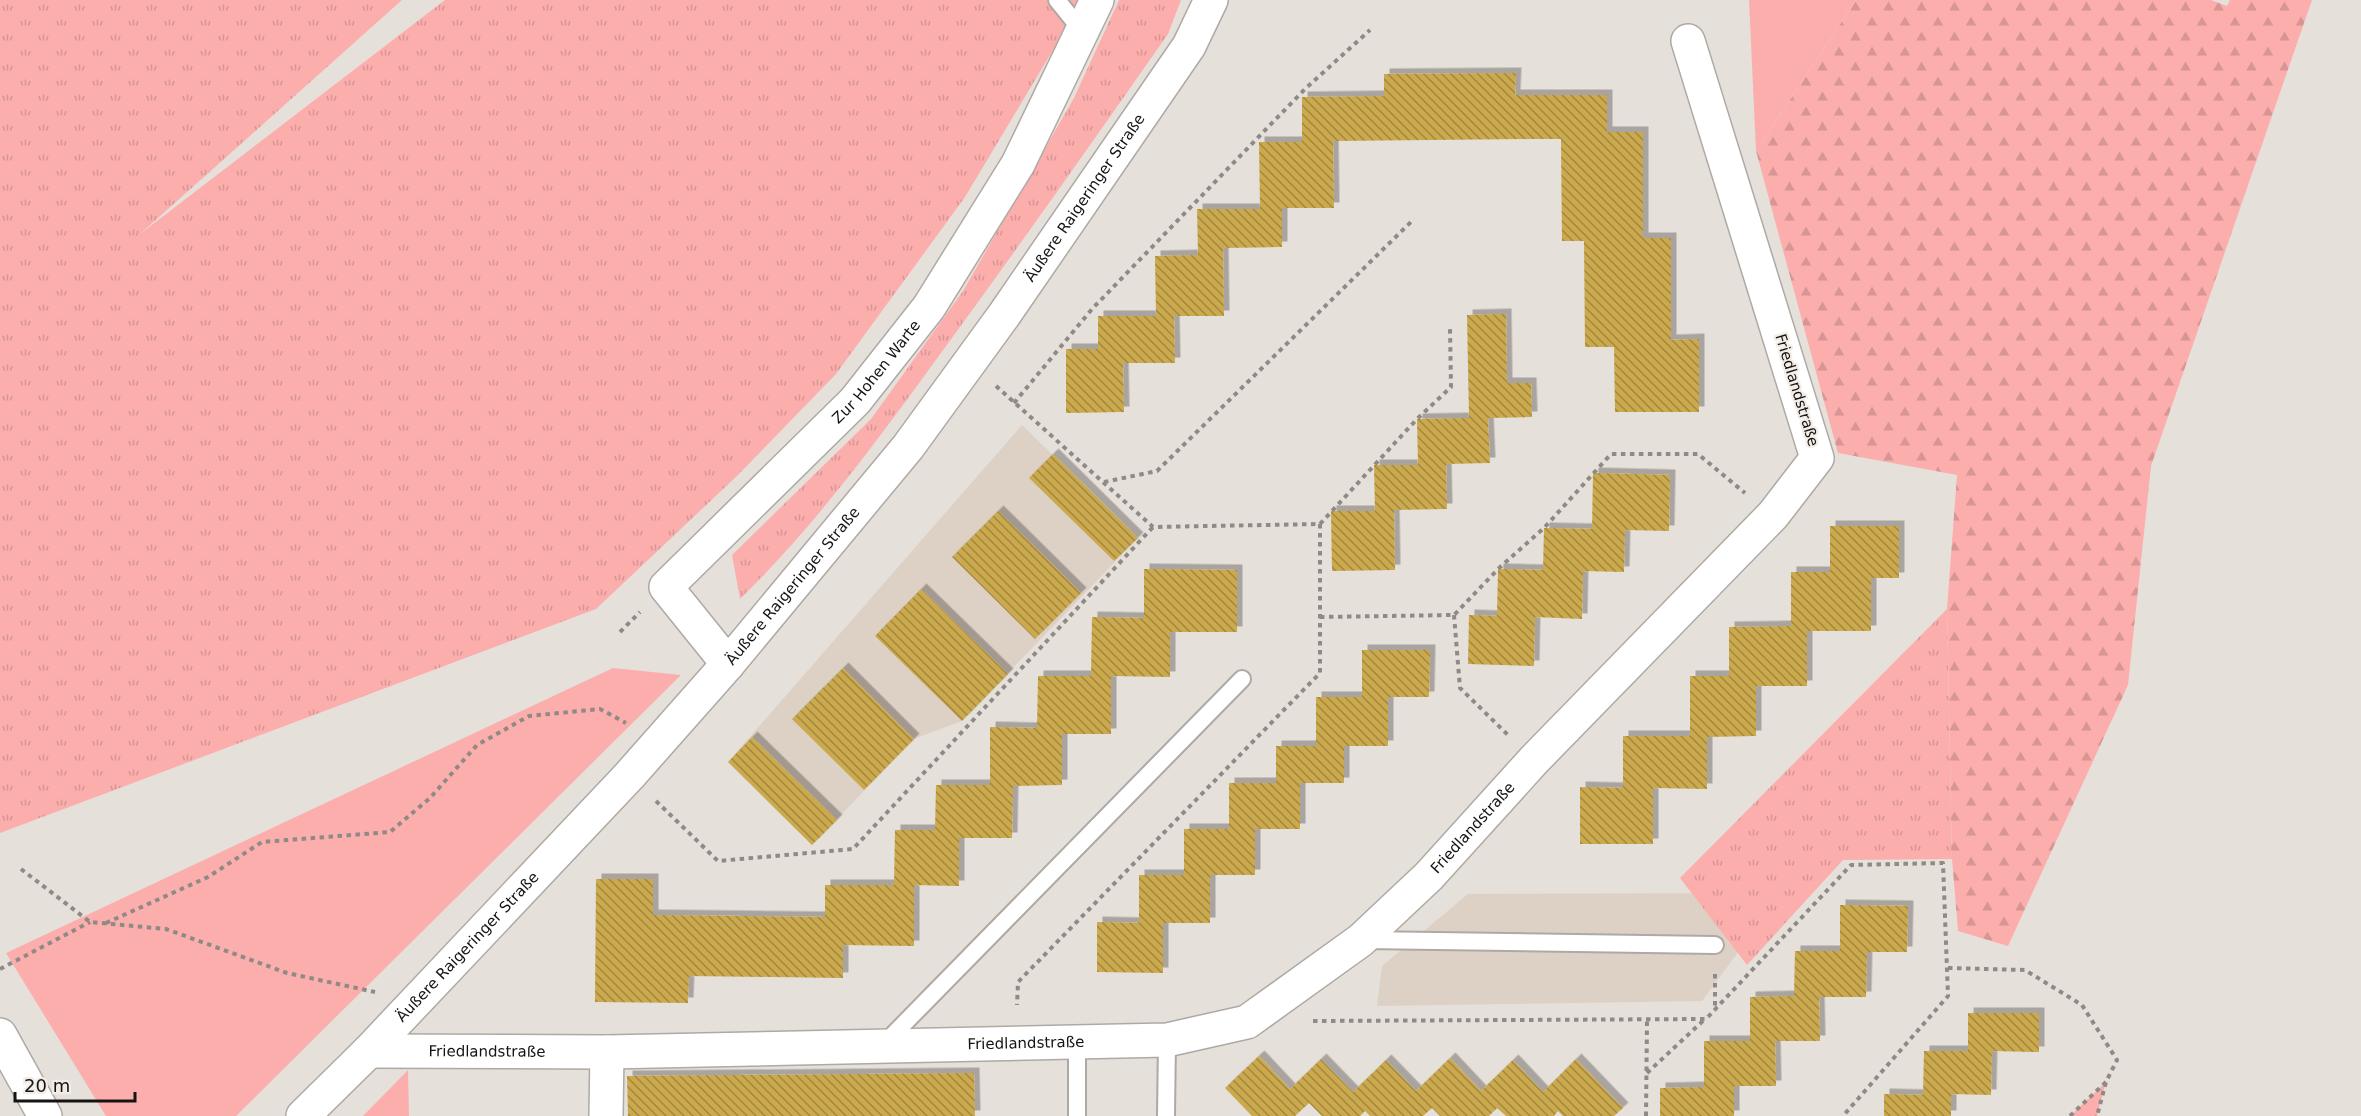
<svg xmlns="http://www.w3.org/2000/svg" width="2361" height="1116" viewBox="0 0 2361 1116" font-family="'DejaVu Sans',sans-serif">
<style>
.built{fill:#ddd1c6}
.grass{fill:url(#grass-tufts)}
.forest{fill:url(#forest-firs)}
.green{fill:#fcaead}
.building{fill:url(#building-back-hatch);filter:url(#shadow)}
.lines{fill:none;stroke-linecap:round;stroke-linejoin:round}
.lane-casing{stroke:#aea9a4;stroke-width:20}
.street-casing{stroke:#aea9a4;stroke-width:36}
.secondary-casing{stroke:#aea9a4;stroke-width:36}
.path{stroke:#8f8a86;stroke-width:4;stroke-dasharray:4.5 4.5;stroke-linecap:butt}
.lane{stroke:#fff;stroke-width:16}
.street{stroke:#fff;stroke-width:33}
.secondary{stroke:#fff;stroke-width:33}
.labels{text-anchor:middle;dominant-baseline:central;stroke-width:4.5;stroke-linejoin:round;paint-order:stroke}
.street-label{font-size:15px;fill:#161412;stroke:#f3ede7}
</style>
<defs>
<pattern id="grass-tufts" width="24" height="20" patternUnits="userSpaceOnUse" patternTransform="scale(1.5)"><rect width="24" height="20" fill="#fcaead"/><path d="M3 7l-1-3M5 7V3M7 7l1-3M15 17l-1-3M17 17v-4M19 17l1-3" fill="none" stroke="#d79594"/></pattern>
<pattern id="forest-firs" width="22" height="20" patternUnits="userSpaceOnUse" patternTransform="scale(1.5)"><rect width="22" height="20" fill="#fcaead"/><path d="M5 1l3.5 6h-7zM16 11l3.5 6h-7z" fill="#d79594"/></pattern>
<pattern id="building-back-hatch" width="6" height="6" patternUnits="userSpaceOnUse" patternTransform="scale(1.5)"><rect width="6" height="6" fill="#cba94e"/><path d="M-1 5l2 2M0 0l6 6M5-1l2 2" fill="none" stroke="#a4883f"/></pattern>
<filter id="shadow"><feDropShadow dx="5.5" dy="-5.5" stdDeviation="0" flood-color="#0004"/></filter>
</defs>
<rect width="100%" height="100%" fill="#e6e0da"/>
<!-- built -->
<path class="built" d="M1022,425L1138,538L962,721L914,739L812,845L728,762Z
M1759,893V924L1702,1001L1377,1006L1382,966L1468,894Z"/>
<!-- grass -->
<path class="grass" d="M0,0H402L140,234L445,0H1083L965,197L836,374L738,475L596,609L0,833Z
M1119,0H1181L1168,34C1093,141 1018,248 941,353C879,438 816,525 740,599L732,555L871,419L963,291L1074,98Z
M1947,609L1952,859L1843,860L1747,965L1680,878Z
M2106,1082L2097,1116H2070Z"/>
<!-- forest -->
<path class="forest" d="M1856,0H2211L2227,6L2230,0H2312L2151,466L2128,685L2008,946L1958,931L1952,859L1947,609L1957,475L1838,453L1756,151Z"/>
<!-- green -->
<path class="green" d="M1749,0H1856L1756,151Z
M613,668L681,675L236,1116H106L6,953Z
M408,1070L409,1116H363Z"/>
<!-- building -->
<path class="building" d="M1516,73L1515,95H1607V132H1643V238H1671V340L1699,339V412H1615L1614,347H1585L1584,241H1562L1561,139H1533L1333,141L1334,208H1282V247L1223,248L1224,316H1174L1175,363H1123L1124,412L1066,413V349H1098V316H1156L1155,256L1198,255L1197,209H1260L1259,142H1302V97L1384,96V74Z
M1506,314L1507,383H1531L1532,417L1488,418L1490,463L1446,464L1447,509L1394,510L1395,570L1332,571L1331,511H1375L1374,465H1418L1417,419L1469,418L1467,315Z
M1053,454L1138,538L1114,561L1029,478Z
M1593,473L1670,475L1669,531L1625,530L1624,572L1583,571L1582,619L1535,617L1534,666L1468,664L1469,615L1497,616L1498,569L1543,570L1544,528L1592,529Z
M998,511L1081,593L1035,639L952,557Z
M1830,526H1899V578H1871V631H1807V686H1756V736L1707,737V789L1653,788V844H1580V787L1623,788V736H1690V676H1729V627L1791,626V572H1830Z
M1144,569L1237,570V632H1170V677L1111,676V734H1062V785L1013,786L1012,838H959V886L914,885V946L843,945V978L689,976L688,1003L595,1002L596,879H653V915L825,917V885H894L895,830H935L936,785H990V727L1037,728L1038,676H1091L1092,617L1144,618Z
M921,589L1008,674L962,721L875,636Z
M1362,650H1430L1429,697H1388V746H1344V783H1300V829H1255V875H1210V923H1163V973L1097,972V922L1139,923V875H1184V829H1229V783H1276V746H1316V697H1362Z
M843,668L914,739L864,790L792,719Z
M752,737L837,820L812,845L728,762Z
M1840,905L1908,906L1907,952H1867L1866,997H1819L1820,1041H1775L1776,1086H1734V1116H1660V1088L1704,1087V1041H1750V997L1794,996L1795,951H1840Z
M1968,1013H2039V1052L1992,1051L1991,1095L1951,1094V1116H1884V1094L1923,1095L1924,1051H1968Z
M1259,1056L1290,1089L1321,1059L1353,1092L1386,1060L1416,1091L1450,1058L1481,1091L1513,1060L1543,1092L1576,1059L1623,1108L1614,1116H1563L1558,1111L1554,1116H1506L1497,1108L1489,1116H1440L1432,1108L1423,1116H1370L1365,1111L1360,1116H1322L1309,1103L1295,1116H1252L1225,1088Z
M974,1073L975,1116H628L627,1076Z"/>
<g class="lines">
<defs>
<path id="lane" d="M1057,0L1082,31
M1364,940L1715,945
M884,1044L1242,679
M1077,1116V1041
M1166,1116L1167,1040"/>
<g id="street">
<path id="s1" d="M728,664L666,587L855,401L929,307L1018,164L1097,0"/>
<path id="s2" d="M369,1051L607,1052L1167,1040L1247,1022L1361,940L1429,876L1534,760L1773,515L1817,458L1688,41"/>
<path d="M606,1116L607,1052"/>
</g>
<g id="secondary">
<path d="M0,1035L45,1116"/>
<path id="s3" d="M303,1116L369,1051L629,776L728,664L908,447L1004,315L1189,46L1211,0"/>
</g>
</defs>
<!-- lane casing -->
<use href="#lane" class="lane-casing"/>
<!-- street casing -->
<use href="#street" class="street-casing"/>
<!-- secondary casing -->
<use href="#secondary" class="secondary-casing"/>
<!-- path -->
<path class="path" d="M996,386L1153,527L1320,524V673L1018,982L1017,1005
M1014,403L1092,309L1305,89L1370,30
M1104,482L1157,471L1414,219
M1320,524L1417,419L1451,387L1450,328
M1454,615L1460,688L1508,735
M1320,617L1454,615L1498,569L1544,528L1611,454H1698L1745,493
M620,632L640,612
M656,801L718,861L853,849L1153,527
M21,869L90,922L166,929L287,973L375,992
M106,923L208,877L262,842L390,832L430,798L477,745L529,716L600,709L626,723
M1948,968L2025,970L2082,1005L2117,1060L2106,1082L2097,1116
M0,969L90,922
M1715,974V1008
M1313,1021L1706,1019L1851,865L1943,863L1948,996L1843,1116
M1647,1073L1705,1019
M1646,1116L1647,1019
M2070,1116L2106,1082"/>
<!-- lane -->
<use href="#lane" class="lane"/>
<!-- street -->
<use href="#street" class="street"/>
<!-- secondary -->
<use href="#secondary" class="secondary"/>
</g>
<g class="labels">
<!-- street labels -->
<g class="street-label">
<text stroke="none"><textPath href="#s3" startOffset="1208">Äußere Raigeringer Straße</textPath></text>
<text stroke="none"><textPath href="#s1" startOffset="400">Zur Hohen Warte</textPath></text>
<text transform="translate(1797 390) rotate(73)">Friedlandstraße</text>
<text stroke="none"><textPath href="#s3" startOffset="722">Äußere Raigeringer Straße</textPath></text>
<text stroke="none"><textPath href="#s2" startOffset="1179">Friedlandstraße</textPath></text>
<text stroke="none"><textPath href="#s3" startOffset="236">Äußere Raigeringer Straße</textPath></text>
<text stroke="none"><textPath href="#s2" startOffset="657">Friedlandstraße</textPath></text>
<text stroke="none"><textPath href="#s2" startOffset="118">Friedlandstraße</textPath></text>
</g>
</g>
<!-- scale -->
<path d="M15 1092v9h120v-9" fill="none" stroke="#161412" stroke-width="3"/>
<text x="24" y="1092" font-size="18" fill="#161412" stroke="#f3ede7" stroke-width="4.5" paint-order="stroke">20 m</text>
</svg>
